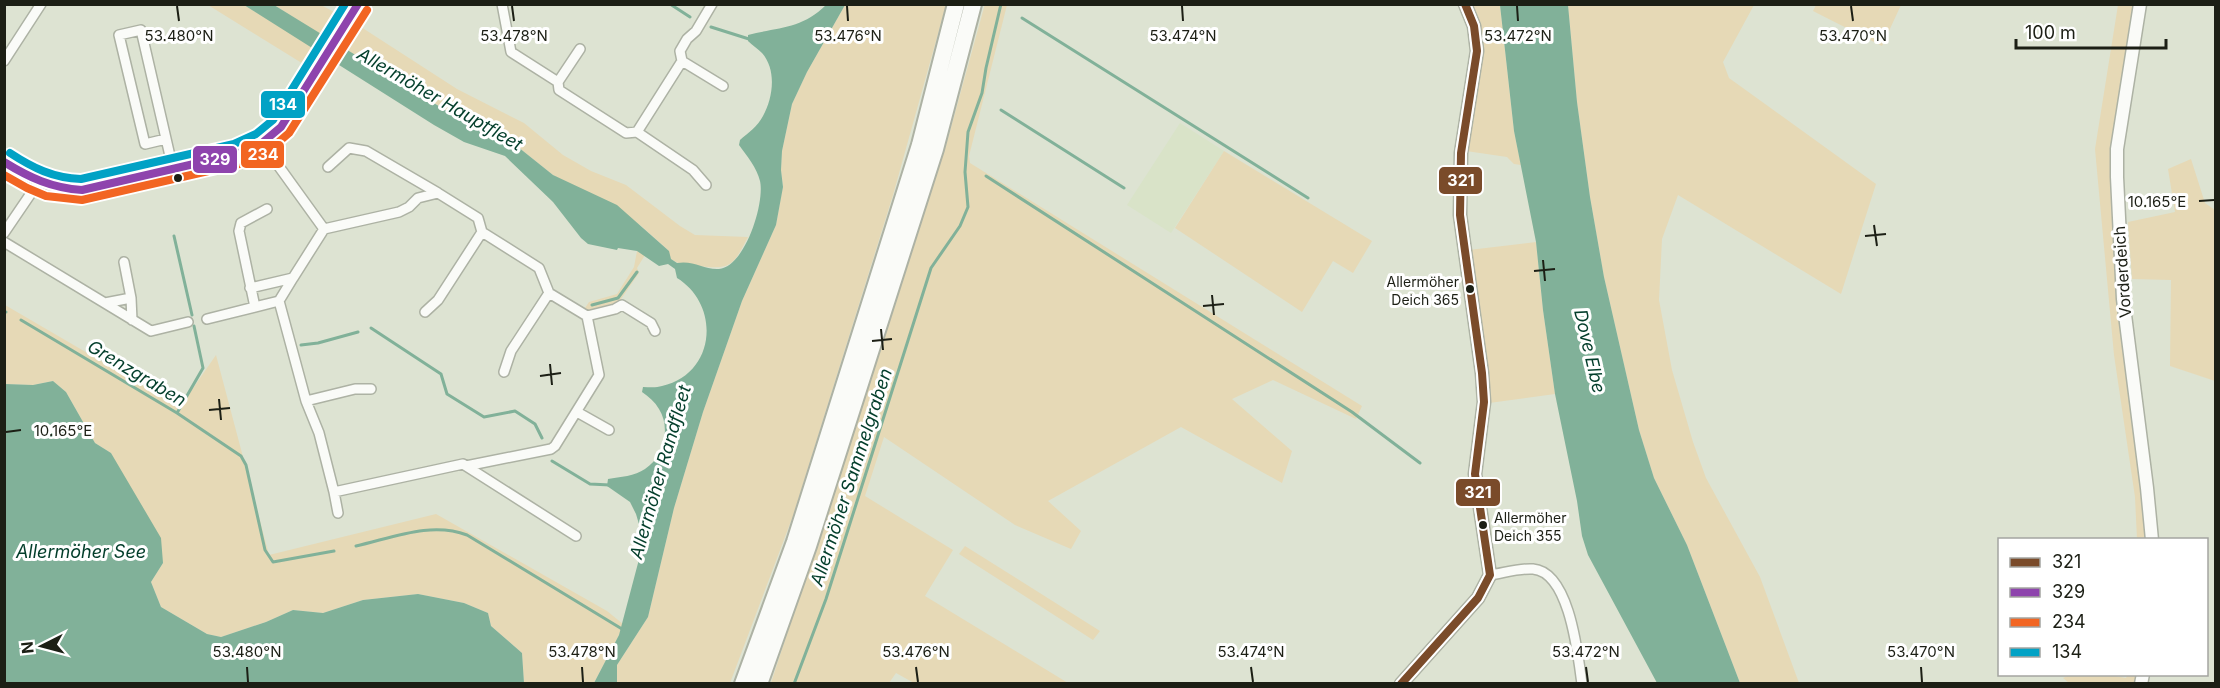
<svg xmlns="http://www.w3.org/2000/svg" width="2220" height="688" viewBox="0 0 2220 688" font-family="Inter,sans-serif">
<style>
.built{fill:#d9e3c8}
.green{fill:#e6d9b6}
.water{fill:#81b199}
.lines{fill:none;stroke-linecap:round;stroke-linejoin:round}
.stream{stroke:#81b199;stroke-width:3}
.street-casing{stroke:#adb2a4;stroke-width:12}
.secondary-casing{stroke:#adb2a4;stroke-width:15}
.highway-casing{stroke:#adb2a4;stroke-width:20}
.street{stroke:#fafbf8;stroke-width:9}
.secondary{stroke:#fafbf8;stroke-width:12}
.highway{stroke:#fafbf8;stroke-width:16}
.bus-1-casing{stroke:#fff;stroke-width:12}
.bus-2-casing{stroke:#fff;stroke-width:12}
.bus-3-casing{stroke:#fff;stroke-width:12}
.bus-4-casing{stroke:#fff;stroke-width:12}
.bus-1{stroke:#7a4b2a;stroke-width:8}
.bus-2{stroke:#8e44ad;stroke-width:8}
.bus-3{stroke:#f26522;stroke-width:8}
.bus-4{stroke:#01a2c5;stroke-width:8}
.ticks{fill:none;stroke:#1c1f15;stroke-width:2}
.bus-dot{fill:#1c1f15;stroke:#fff;stroke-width:2}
.labels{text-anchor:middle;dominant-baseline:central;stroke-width:6;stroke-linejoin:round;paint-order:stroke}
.bus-label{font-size:14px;fill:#1c1f15;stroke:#fff;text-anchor:end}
.street-label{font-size:16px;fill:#1c1f15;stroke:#fff}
.water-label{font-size:18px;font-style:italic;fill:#033e2b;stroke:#fff}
.ticks-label{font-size:15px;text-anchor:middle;fill:#1c1f15;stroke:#fff;stroke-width:6;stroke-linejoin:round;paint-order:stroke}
.line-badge{stroke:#fff;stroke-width:2}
.badge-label{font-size:16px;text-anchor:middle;font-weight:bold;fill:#fff}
</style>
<rect width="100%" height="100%" fill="#dde3d2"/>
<!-- built -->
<path class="built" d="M1180,123L1224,151L1171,233L1127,205Z"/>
<!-- green -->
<path class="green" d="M985,4L1007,5L969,156L970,163L1362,406L1356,419L1273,380L1232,399L1292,451L1282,483L1181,427L1048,501L1081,531L1071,549L1015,525L884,437L865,496L953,550L925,596L1068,683H914L896,673L889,683H771L947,142Z
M208,5H244L315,48L305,65Z
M274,5H321L336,13L323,36Z
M845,5H946L893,195L794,513L730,683H617V665L648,617L674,508L703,412L742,301L776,225L783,186L781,170L782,151L792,104L807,72Z
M1470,5H1500L1514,131L1521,165L1514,164L1507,157L1466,151L1482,60V47Z
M1568,5H1754L1723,62L1729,78L1876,184L1841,294L1678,195L1662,239L1659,300L1672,370L1693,442L1706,478L1760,577L1799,683H1740L1687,545L1654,478L1639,430L1604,277L1590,197L1577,102Z
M1816,5V4L1901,5L1882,46L1813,11Z
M2118,5H2134L2111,157L2121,320L2146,493V539H2137L2135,497L2114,355L2095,149Z
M361,27L457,89L524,123L563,155L591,171L626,185L680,226L695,235L748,237C733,266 731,270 698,266C688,265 679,265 671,259L668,250L640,225L553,175L503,135L469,124L345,49Z
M1224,151L1372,241L1353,273L1333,261L1302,312L1175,228Z
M2191,159L2205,203L2215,210V381L2170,366L2171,280L2132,279L2128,222L2175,212L2168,169Z
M1536,242L1543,310L1555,394L1489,403L1469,250Z
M637,251L645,255L637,268L639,273L619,302L588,310L585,308L589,302L617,294L634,267Z
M5,305L180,407L216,355L269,555L436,514L607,611L623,624L619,635L594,683L524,684L522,653L491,626L488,613L464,603L418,594L363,600L323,613L293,610L266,622L221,637L207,634L161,607L151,582L163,563L111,453L95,443L66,392L53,381L33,385L5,384Z
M965,546L1100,631L1093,640L959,554Z
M2073,674L2109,675L2126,678L2127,675H2139L2137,684L2069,683L2063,678Z"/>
<!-- water -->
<path class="water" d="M244,5H274L468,124L503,135L553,175L617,205L669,251L671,259L677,263C694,260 704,270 719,269C745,267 765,203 760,181C757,168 747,156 739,145L740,140C748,133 758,126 763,116C773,98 777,70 762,53C758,49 752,45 748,41V35C779,27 802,29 826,5H845L807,72L792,104L782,151L781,170L783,187L776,225L742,301L703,412L674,508L648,617L617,665V683H594L619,635L642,548L641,531L636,514L630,502L607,486L608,479C620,477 635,476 645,469C664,457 671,428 659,409C655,402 649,397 642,392L643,387C649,387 656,388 662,386C716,374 721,305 677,278L675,269L668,264L659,266L637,251L618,248L617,250L588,244L581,238L553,202L505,156L464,142L434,125Z
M1500,5H1568L1577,102L1590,197L1604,277L1639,430L1654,478L1687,545L1740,683H1657L1588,555L1582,536L1577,501L1555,394L1543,310L1536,242L1514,131Z
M53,381L66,392L95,443L111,453L161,538L163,563L151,582L161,607L207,634L221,637L266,622L293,610L323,613L363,600L418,594L464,603L488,613L491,626L522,653L524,683H5V384L33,385Z"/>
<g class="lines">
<!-- stream -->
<path class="stream" d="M670,4L690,17
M1022,18L1308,198
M711,27L749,39
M1001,110L1124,188
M986,176L1352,412L1420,463
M174,236L192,315
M592,305L618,298L637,272
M4,312H6
M21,320L177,413L241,456L246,465L265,550L273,562L334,551
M371,328L441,374L447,394L484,417L515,411L535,424L542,438
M301,345L318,343L358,332
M177,413L203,368L194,326
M552,461L590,484L610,485
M356,546C392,538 431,521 467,535L622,629
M794,684L826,599L931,268L960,226L968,207L965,172L968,132L982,93L986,68L1001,4"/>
<defs>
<path id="street" d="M502,4L511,52L558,82L559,90L626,133L637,132L682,61L680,51L687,39L696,31L712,4
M4,61L41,4
M682,61L723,86
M558,82L580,49
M637,132L693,170L706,185
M166,139L145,144L119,35L141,30L173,169
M4,162C34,181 46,189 82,190L237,154L262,143L281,127L358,4
M328,167L349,148L366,151L438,193
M4,233L38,183
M4,242L151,331L188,322
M124,262L131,298L132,320
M293,278L324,229
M250,288L293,278L279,301L306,401L319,433L334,492L463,464L466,466L551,449L555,446L599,375L587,316L549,293L539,268L482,232L478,218L438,193L418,198L409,207L399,212L324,229L262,143
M105,303L131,298
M255,307L239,231L241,223L267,209
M425,312L438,300L482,232
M587,316L615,309L622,305L651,323L655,331
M207,319L279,301
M504,372L511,351L549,293
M306,401L355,389H371
M577,412L609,430
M466,466L576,536
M334,492L338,513
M1490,575C1504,573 1519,568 1533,569C1570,572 1578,656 1582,684"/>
<path id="secondary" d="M2140,4L2117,149V177L2123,299L2147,488L2152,540
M1401,684L1478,598L1490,575L1475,474L1484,402L1482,373L1460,215L1461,153L1477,51L1474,26L1465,4
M2141,684L2143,674"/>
<path id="highway" d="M743,684L795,542L920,145L956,4
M759,684L808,546L935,149L973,4"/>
</defs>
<!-- street casing -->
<use href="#street" class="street-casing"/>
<!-- secondary casing -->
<use href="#secondary" class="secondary-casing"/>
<!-- highway casing -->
<use href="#highway" class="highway-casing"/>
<!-- street -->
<use href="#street" class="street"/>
<!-- secondary -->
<use href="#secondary" class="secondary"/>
<!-- highway -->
<use href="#highway" class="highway"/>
<defs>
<path id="bus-1" d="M1401,684L1478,598L1490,575L1475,474L1484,402L1482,373L1460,215L1461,153L1477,51L1474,26L1465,4"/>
<path id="bus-2" d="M4,162C30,178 52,188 82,190L237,154L262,143L281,127L358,4"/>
<path id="bus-3" d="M4,175L27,188L46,196L82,200L239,164L266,153L289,133L367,10"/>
<path id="bus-4" d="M10,153C33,168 53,178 81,179L234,144L256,134L273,120L345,4"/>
</defs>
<!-- bus-1 casing -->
<use href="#bus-1" class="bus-1-casing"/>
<!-- bus-2 casing -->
<use href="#bus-2" class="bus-2-casing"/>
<!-- bus-3 casing -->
<use href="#bus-3" class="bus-3-casing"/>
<!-- bus-4 casing -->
<use href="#bus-4" class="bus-4-casing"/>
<!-- bus-1 -->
<use href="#bus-1" class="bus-1"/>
<!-- bus-2 -->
<use href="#bus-2" class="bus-2"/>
<!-- bus-3 -->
<use href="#bus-3" class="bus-3"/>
<!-- bus-4 -->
<use href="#bus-4" class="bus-4"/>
</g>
<!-- ticks -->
<path class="ticks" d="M177,6L179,21M512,6L514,21M847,6L848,21M1182,6L1183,21M1517,6L1518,21M1851,6L1853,21M2199,201L2214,200M1874,225L1877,246M1865,236L1886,234M1543,260L1545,281M1534,271L1555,269M1212,295L1214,315M1203,306L1224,304M881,329L883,350M872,341L892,339M550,364L552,385M540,376L561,373M219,399L221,420M209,410L230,408M6,432L21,430M247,667L248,682M582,667L583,682M916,667L918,682M1251,667L1253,682M1586,667L1588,682M1921,667L1922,682"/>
<!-- markers -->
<g class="bus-dot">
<circle cx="178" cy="178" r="5"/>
<circle cx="1470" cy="289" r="5"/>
<circle cx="1483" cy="525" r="5"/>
</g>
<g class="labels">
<!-- bus labels -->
<g class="bus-label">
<text x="1459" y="281">Allermöher<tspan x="1459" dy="18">Deich 365</tspan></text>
<text x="1494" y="517" text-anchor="start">Allermöher<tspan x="1494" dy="18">Deich 355</tspan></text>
</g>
<!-- street labels -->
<g class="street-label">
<text transform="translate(2122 272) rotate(-94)">Vorderdeich</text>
</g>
<!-- water labels -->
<g class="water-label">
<text transform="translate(440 99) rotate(30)">Allermöher Hauptfleet</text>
<text transform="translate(1590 351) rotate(77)">Dove Elbe</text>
<text transform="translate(137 373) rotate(31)">Grenzgraben</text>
<text transform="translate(660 472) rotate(-74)">Allermöher Randfleet</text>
<text transform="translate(851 477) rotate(-72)">Allermöher Sammelgraben</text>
<text x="81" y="551">Allermöher See</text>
</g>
</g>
<g class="ticks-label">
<text x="179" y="41">53.480°N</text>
<text x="514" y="41">53.478°N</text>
<text x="848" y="41">53.476°N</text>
<text x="1183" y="41">53.474°N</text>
<text x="1518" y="41">53.472°N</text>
<text x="1853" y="41">53.470°N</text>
<text x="2157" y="207">10.165°E</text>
<text x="63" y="436">10.165°E</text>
<text x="247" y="657">53.480°N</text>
<text x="582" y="657">53.478°N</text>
<text x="916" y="657">53.476°N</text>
<text x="1251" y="657">53.474°N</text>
<text x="1586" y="657">53.472°N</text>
<text x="1921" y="657">53.470°N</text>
</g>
<g class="line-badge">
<rect x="260" y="90" width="46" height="29" rx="6" fill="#01a2c5"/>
<rect x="240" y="140" width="45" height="29" rx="6" fill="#f26522"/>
<rect x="192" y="145" width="46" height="29" rx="6" fill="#8e44ad"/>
<rect x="1438" y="166" width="45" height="29" rx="6" fill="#7a4b2a"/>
<rect x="1455" y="478" width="46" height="29" rx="6" fill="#7a4b2a"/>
</g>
<g class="badge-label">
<text x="283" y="110">134</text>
<text x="263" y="160">234</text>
<text x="215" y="165">329</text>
<text x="1461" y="186">321</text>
<text x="1478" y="498">321</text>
</g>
<!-- border -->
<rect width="2220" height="688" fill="none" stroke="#1c1f15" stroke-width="12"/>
<!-- legend -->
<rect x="1998" y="538" width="210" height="138" fill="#ffffff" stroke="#a4a5a1" stroke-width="1.5"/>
<rect x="2010" y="558" width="30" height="9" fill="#7a4b2a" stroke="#a4a5a1" stroke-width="1.5"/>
<text x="2052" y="568" font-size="18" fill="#1c1f15">321</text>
<rect x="2010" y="588" width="30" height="9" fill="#8e44ad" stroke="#a4a5a1" stroke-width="1.5"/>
<text x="2052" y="598" font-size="18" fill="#1c1f15">329</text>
<rect x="2010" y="618" width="30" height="9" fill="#f26522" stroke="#a4a5a1" stroke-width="1.5"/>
<text x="2052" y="628" font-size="18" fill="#1c1f15">234</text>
<rect x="2010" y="648" width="30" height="9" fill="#01a2c5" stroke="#a4a5a1" stroke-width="1.5"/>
<text x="2052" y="658" font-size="18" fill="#1c1f15">134</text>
<!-- north arrow -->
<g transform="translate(42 646) rotate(264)" stroke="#ffffff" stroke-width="4.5" paint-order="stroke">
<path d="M0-4.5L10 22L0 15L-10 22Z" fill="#1c1f15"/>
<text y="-9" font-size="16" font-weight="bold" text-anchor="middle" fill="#1c1f15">N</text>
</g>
<!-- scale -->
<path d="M2016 39v9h150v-9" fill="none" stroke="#1c1f15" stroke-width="3"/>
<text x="2025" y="39" font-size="18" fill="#1c1f15" stroke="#ffffff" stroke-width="4.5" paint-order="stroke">100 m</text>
</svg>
